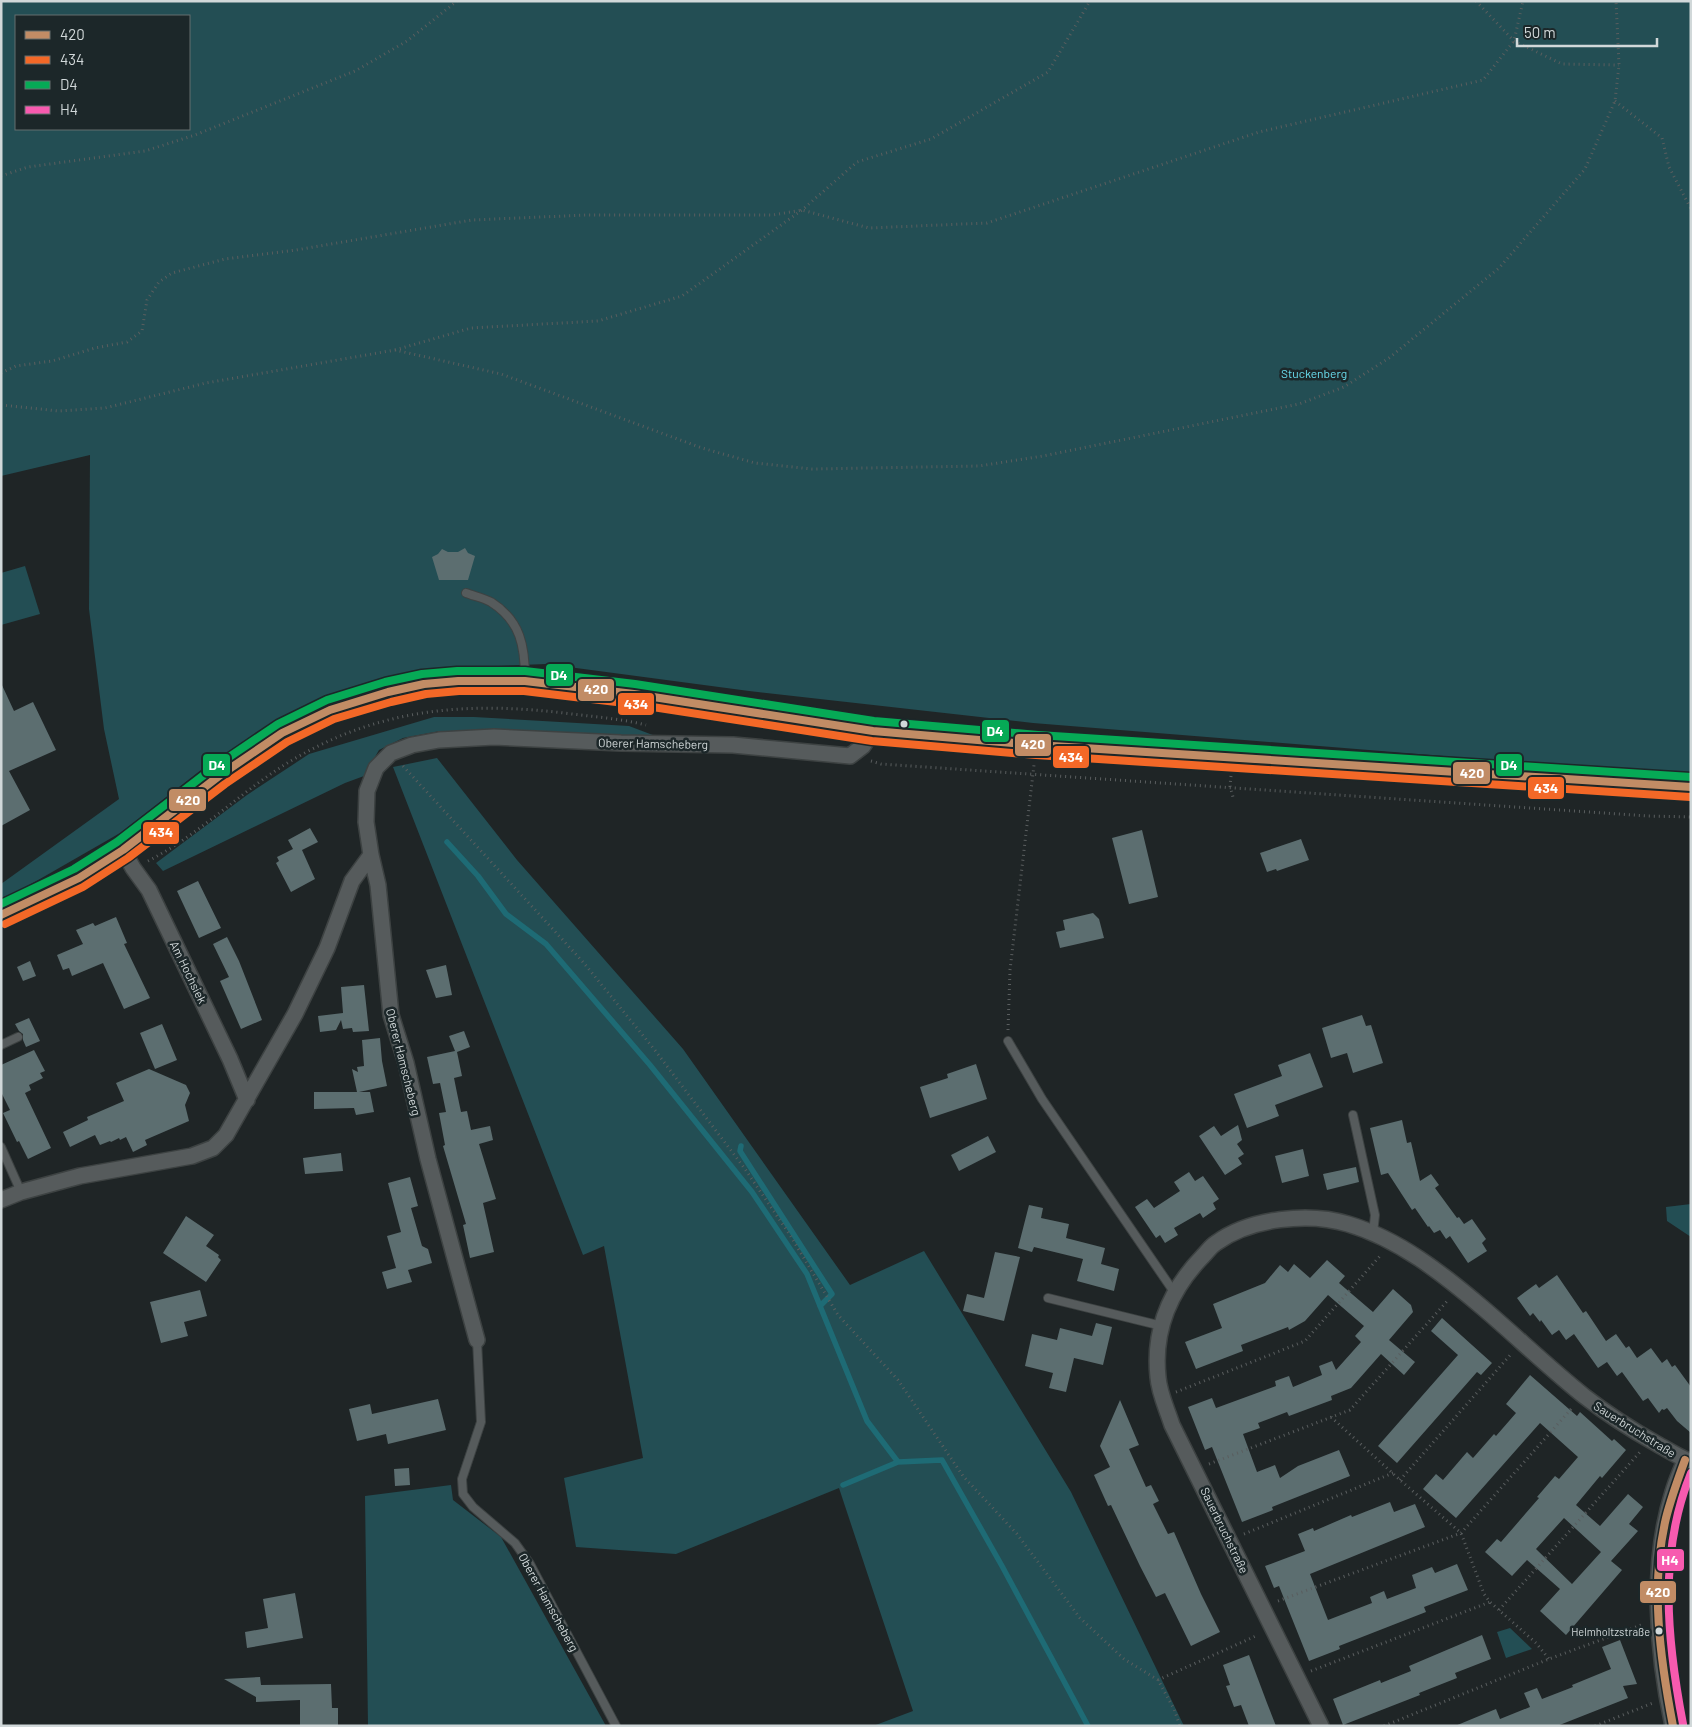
<svg xmlns="http://www.w3.org/2000/svg" width="1692" height="1727" viewBox="0 0 1692 1727" font-family="Barlow,sans-serif">
<style>
.green{fill:#234e54;fill-rule:evenodd}
.lines{fill:none;stroke-linecap:round;stroke-linejoin:round}
.stream{stroke:#1e6b75;stroke-width:5.5}
.building{fill:#5c6e70;fill-rule:evenodd}
.service-casing{stroke:#3d4242;stroke-width:10}
.minor-casing{stroke:#3d4242;stroke-width:18}
.secondary-casing{stroke:#3d4242;stroke-width:25}
.path{stroke:#5a5e5f;stroke-width:3;stroke-dasharray:1 4;stroke-linecap:butt}
.service{stroke:#565b5c;stroke-width:8}
.minor{stroke:#565b5c;stroke-width:15}
.secondary{stroke:#565b5c;stroke-width:22}
.bus-1-casing{stroke:#1c2729;stroke-width:11}
.bus-2-casing{stroke:#1c2729;stroke-width:11}
.bus-3-casing{stroke:#1c2729;stroke-width:11}
.bus-4-casing{stroke:#1c2729;stroke-width:11}
.bus-1{stroke:#c18c65;stroke-width:8}
.bus-2{stroke:#f36827;stroke-width:8}
.bus-3{stroke:#06aa56;stroke-width:8}
.bus-4{stroke:#f75aaf;stroke-width:8}
.bus-dot{fill:#d1d8d9;stroke:#1c2729;stroke-width:2}
.labels{text-anchor:middle;dominant-baseline:central;stroke-width:5;stroke-linejoin:round;paint-order:stroke}
.bus-label{font-size:11px;fill:#d1d8d9;stroke:#1c2729;text-anchor:end}
.park-label{font-size:12px;fill:#6adff0;stroke:#1c2729}
.street-label{font-size:12px;fill:#d1d8d9;stroke:#1c2729}
.line-badge{stroke:#1c2729;stroke-width:2}
.badge-label{font-size:14px;text-anchor:middle;font-weight:bold;fill:#fff}
</style>
<rect width="100%" height="100%" fill="#1f2526"/>
<!-- green -->
<path class="green" d="M1,1H1691V776L1033,723L749,691L546,664L451,668L340,693L273,725L201,770L120,833L19,891L1,898V884L119,799L104,729L89,609L90,455L1,476ZM16,16H189V129H16Z
M25,566L40,614L1,625V573Z
M434,717H474L629,726L658,737L440,731L403,738L379,750L364,776L345,783L163,871L156,863L247,795L309,754Z
M437,758L517,860L683,1049L850,1285L924,1251L1071,1492L1184,1726H873L913,1711L839,1488L676,1554L576,1547L564,1478L643,1458L604,1246L583,1255L393,767Z
M1691,1204V1237L1667,1221L1666,1207Z
M451,1485L453,1500L501,1537L606,1726H368L365,1496Z
M1510,1628L1532,1649L1506,1658L1497,1632Z"/>
<g class="lines">
<!-- stream -->
<path class="stream" d="M447,842L478,876L506,914L546,944L650,1065L752,1192L807,1274L867,1421L898,1462L942,1460L1002,1566L1088,1726
M741,1146L740,1151L832,1294L820,1306
M843,1485L898,1462"/>
</g>
<!-- building -->
<path class="building" d="M465,548L468,553L475,556L468,580H439L432,557L438,554L442,549L448,552H458Z
M1,683L14,711L33,702L56,750L9,771L30,810L1,826Z
M310,828L318,842L302,850L315,879L291,892L276,863L279,861L277,857L293,849L288,840Z
M1142,830L1158,897L1129,904L1112,838Z
M1301,839L1309,860L1277,871L1276,869L1267,872L1260,853Z
M198,881L221,928L199,938L177,891Z
M1093,913L1099,919L1104,938L1060,948L1056,932L1065,930L1063,920Z
M116,917L127,943L124,944L150,998L124,1009L103,963L72,976L69,968L63,970L57,955L83,944L76,930L93,923L95,926Z
M227,937L239,961L262,1020L241,1029L220,981L229,977L213,944Z
M30,961L36,976L23,981L17,967Z
M446,965L452,995L436,998L426,970Z
M364,985L369,1031L353,1032L352,1028L343,1029L341,1020L336,1030L320,1032L318,1016L343,1013L341,987Z
M1362,1015L1366,1026L1371,1025L1383,1063L1353,1073L1347,1053L1331,1058L1322,1028Z
M29,1018L40,1041L26,1047L23,1040V1034L19,1031L15,1024Z
M162,1024L177,1060L155,1069L140,1033Z
M464,1031L470,1047L457,1052L462,1076L454,1078L457,1093L461,1112L467,1111L471,1130L490,1126L493,1140L479,1144L496,1199L483,1203L494,1252L470,1258L463,1225L466,1224L443,1146L445,1145L439,1113L446,1112L440,1083L433,1084L427,1057L455,1051L449,1036Z
M380,1038L382,1061L387,1086L359,1092H370L374,1112L356,1115L354,1108L314,1109V1092H357L352,1069L358,1072L357,1067L364,1066L362,1040Z
M34,1050L45,1071L40,1073L43,1078L29,1085L31,1090L25,1093L51,1148L28,1159L19,1141L17,1142L3,1113L10,1110L1,1092V1065Z
M1310,1053L1323,1087L1275,1105L1279,1116L1247,1128L1234,1094L1282,1076L1278,1065Z
M976,1064L987,1099L930,1118L920,1087L948,1078L947,1074Z
M149,1069L186,1085L190,1093L185,1105L189,1121L145,1140L147,1145L133,1152L126,1137L120,1140L119,1138L111,1142L110,1141L100,1145L95,1135L70,1147L63,1132L88,1120L87,1117L124,1101L116,1083Z
M1402,1120L1407,1143L1411,1142L1420,1181L1431,1174L1439,1185L1435,1188L1457,1218L1459,1217L1464,1224L1472,1219L1486,1239L1482,1243L1487,1251L1468,1263L1450,1236L1446,1239L1440,1230L1434,1233L1429,1226L1428,1227L1415,1208L1412,1210L1388,1173L1381,1175L1370,1128Z
M1238,1125L1242,1140L1237,1144L1244,1154L1238,1158L1242,1164L1225,1175L1199,1136L1214,1126L1221,1136Z
M988,1136L996,1152L959,1171L951,1155Z
M1303,1149L1309,1176L1282,1183L1275,1156Z
M341,1153L343,1171L305,1174L303,1158Z
M1356,1167L1359,1182L1327,1190L1323,1174Z
M1189,1172L1195,1181L1203,1176L1219,1199L1213,1203L1216,1209L1203,1218L1200,1213L1174,1228L1178,1235L1165,1243L1160,1235L1156,1238L1135,1207L1147,1199L1154,1208L1180,1191L1174,1182Z
M410,1177L418,1206L411,1208L422,1246L428,1249L432,1263L408,1270L412,1282L387,1289L382,1272L396,1268L387,1236L401,1232L388,1183Z
M1029,1205L1043,1208L1041,1218L1069,1224L1066,1238L1105,1248L1101,1264L1119,1269L1114,1291L1077,1281L1083,1259L1034,1247L1032,1252L1018,1248Z
M186,1216L214,1235L206,1246L219,1255L218,1257L221,1260L206,1282L163,1253Z
M995,1252L1020,1257L1004,1321L963,1311L967,1294L984,1298Z
M1327,1260L1345,1276L1339,1283L1373,1312L1393,1289L1411,1305L1413,1312L1389,1340L1415,1362L1404,1375L1381,1354L1351,1388L1331,1396L1332,1400L1289,1416L1287,1412L1258,1423L1260,1428L1243,1434L1257,1472L1275,1465L1280,1478L1298,1466L1339,1450L1350,1476L1272,1507L1273,1510L1242,1522L1212,1447L1205,1450L1188,1407L1212,1398L1216,1408L1276,1386L1275,1381L1289,1376L1293,1387L1322,1375L1319,1366L1332,1361L1336,1370L1361,1342L1355,1336L1364,1326L1328,1295L1305,1321L1289,1330L1288,1327L1241,1345L1243,1351L1196,1369L1185,1342L1222,1328L1213,1304L1265,1283L1280,1265L1288,1272L1294,1264L1310,1278Z
M1557,1275L1583,1313L1586,1311L1606,1341L1616,1334L1626,1348L1629,1346L1637,1358L1651,1348L1662,1363L1667,1359L1672,1367L1675,1365L1691,1387V1433L1677,1421L1667,1408L1664,1410L1662,1409L1659,1413L1648,1398L1643,1401L1622,1372L1617,1376L1607,1362L1598,1368L1574,1334L1566,1340L1559,1330L1552,1335L1541,1320L1540,1322L1533,1313L1530,1316L1517,1298L1536,1284L1539,1288Z
M200,1290L207,1316L184,1322L188,1336L161,1343L150,1302Z
M1442,1318L1492,1363L1481,1375L1477,1372L1397,1463L1378,1446L1458,1355L1431,1331Z
M1096,1323L1112,1327L1103,1365L1074,1358L1066,1392L1049,1388L1053,1373L1025,1366L1032,1334L1057,1340L1060,1328L1092,1336Z
M1530,1375L1577,1416L1580,1412L1612,1441L1614,1439L1626,1450L1602,1478L1600,1476L1576,1505L1600,1526L1628,1494L1643,1507L1629,1524L1638,1531L1611,1561L1622,1570L1566,1635L1540,1611L1560,1589L1527,1560L1512,1576L1485,1552L1497,1539L1501,1542L1539,1498L1537,1497L1555,1476L1559,1479L1578,1457L1540,1423L1456,1518L1423,1489L1436,1474L1443,1480L1467,1452L1473,1458L1494,1434L1496,1436L1516,1413L1506,1404ZM1564,1518L1601,1552L1572,1584L1536,1549Z
M438,1399L446,1430L388,1444L386,1434L357,1441L349,1409L370,1404L372,1414Z
M1120,1400L1139,1445L1129,1449L1146,1487L1151,1485L1159,1501L1153,1504L1168,1534L1174,1532L1201,1594L1220,1632L1191,1646L1165,1593L1156,1597L1140,1566L1111,1505L1108,1506L1094,1475L1110,1467L1100,1446Z
M409,1468L410,1485L395,1486L394,1469Z
M1390,1502L1394,1512L1415,1504L1425,1527L1310,1574L1328,1620L1372,1603L1370,1597L1384,1591L1387,1599L1416,1588L1412,1575L1432,1567L1435,1573L1457,1564L1468,1590L1424,1607L1426,1612L1339,1646L1340,1649L1309,1661L1279,1586L1274,1588L1265,1566L1305,1551L1298,1534L1313,1528L1314,1531L1351,1515L1352,1517Z
M295,1593L303,1638L247,1648L245,1632L268,1628L263,1599Z
M1482,1635L1491,1659L1455,1673L1457,1678L1419,1693L1420,1695L1343,1725L1333,1699L1380,1680L1381,1683L1411,1671L1409,1666Z
M1620,1640L1637,1684L1623,1686L1628,1698L1557,1726H1455L1496,1709L1500,1719L1530,1707L1524,1693L1537,1688L1542,1699L1573,1687L1572,1685L1611,1669L1602,1647Z
M1249,1655L1267,1703L1276,1726H1249L1241,1705L1234,1707L1226,1686L1230,1685L1223,1665Z
M260,1677L261,1685L331,1684L332,1708H338V1725H300V1700L256,1702V1697L224,1679Z"/>
<g class="lines">
<defs>
<path id="service" d="M466,593C474,596 484,598 491,602C521,621 525,647 525,679
M1008,1041L1042,1099L1174,1292
M1,1045L18,1037
M1353,1115L1375,1215L1373,1233
M1,1147L21,1192
M1048,1298L1162,1326
M477,1340L481,1422L462,1479L463,1494L473,1507L515,1543L530,1564L616,1726"/>
<path id="minor" d="M123,850L133,868L149,890L230,1059L247,1100
M1,1200L21,1192L80,1176L192,1156L213,1148L226,1135L295,1014L327,948L352,881L371,855
M477,1340L428,1159L406,1063L391,1015L378,885L371,855L366,822L367,791L376,768L391,753L412,745L439,740L494,737L621,743L733,745L850,756L863,746L873,731
M1321,1726L1172,1425C1167,1409 1159,1393 1158,1377C1153,1330 1170,1290 1203,1256C1207,1252 1211,1246 1216,1243C1250,1218 1309,1212 1348,1224C1399,1239 1443,1274 1483,1308C1517,1337 1549,1368 1584,1396C1607,1414 1632,1430 1657,1444C1668,1450 1679,1457 1691,1462
M1673,1726C1657,1653 1650,1564 1673,1492C1676,1481 1681,1471 1685,1460"/>
<path id="secondary" d="M1,915L79,878L123,850L219,776L282,733L330,710L388,692L424,684L458,681L492,680L525,681L634,694L873,731L1037,745L1691,787"/>
</defs>
<!-- service casing -->
<use href="#service" class="service-casing"/>
<!-- minor casing -->
<use href="#minor" class="minor-casing"/>
<!-- secondary casing -->
<use href="#secondary" class="secondary-casing"/>
<!-- path -->
<path class="path" d="M1476,1L1514,41L1562,64L1619,65
M1615,101L1662,138L1669,167L1691,209
M1,176L28,167L145,151L195,135L355,71L407,41L457,1
M395,350L471,328L598,321L682,296L802,210L857,162L931,139L1048,72L1090,1
M1,373L16,366L52,361L95,348L127,342L142,331L147,300L159,282L172,273L225,259L296,250L472,220L587,215H773L802,210L869,228L987,223L1259,132L1483,80L1514,41L1523,1
M1,405L59,411L105,408L206,383L395,350L501,374L702,448L755,463L812,469L979,466L1043,456L1299,404L1344,387L1389,358L1499,268L1585,169L1615,101L1619,65L1616,1
M871,761L881,764L1648,816L1691,817
M403,766L583,962L654,1049L745,1169L790,1235L838,1315L898,1380L963,1476L1017,1534L1080,1618L1124,1659L1158,1680L1174,1709L1180,1726
M1231,776L1230,786L1233,797
M148,861C201,834 243,789 294,759C383,707 471,701 572,714C597,717 622,719 646,725
M1008,1030L1010,970L1034,765
M1176,1392L1305,1341L1381,1255
M1331,1417L1400,1480L1461,1533L1484,1594L1490,1602L1536,1643L1549,1659
M1209,1464L1350,1410L1449,1299
M1400,1480L1512,1353
M1244,1534L1393,1473
M1278,1601L1461,1533L1573,1407
M1499,1610L1640,1452
M1311,1671L1490,1602
M1158,1680L1258,1635
M1384,1726L1549,1659L1644,1624
M1595,1726L1653,1703"/>
<!-- service -->
<use href="#service" class="service"/>
<!-- minor -->
<use href="#minor" class="minor"/>
<!-- secondary -->
<use href="#secondary" class="secondary"/>
<defs>
<path id="bus-1" d="M1,915L79,878L123,850L219,776L282,733L330,710L388,692L424,684L458,681H525L634,694L873,731L1037,745L1691,787
M1673,1726C1660,1658 1650,1586 1666,1518C1671,1498 1678,1479 1685,1460"/>
<path id="bus-2" d="M5,924L83,887L128,858L225,784L287,742L334,719L391,702L426,694L459,691H524L633,704L872,741L1036,755L1690,797"/>
<path id="bus-3" d="M1,904L74,869L117,842L213,768L278,724L327,700L385,682L422,674L457,671H525L635,684L874,721L1038,735L1691,777"/>
<path id="bus-4" d="M1683,1724C1667,1641 1658,1553 1691,1473"/>
</defs>
<!-- bus-1 casing -->
<use href="#bus-1" class="bus-1-casing"/>
<!-- bus-2 casing -->
<use href="#bus-2" class="bus-2-casing"/>
<!-- bus-3 casing -->
<use href="#bus-3" class="bus-3-casing"/>
<!-- bus-4 casing -->
<use href="#bus-4" class="bus-4-casing"/>
<!-- bus-1 -->
<use href="#bus-1" class="bus-1"/>
<!-- bus-2 -->
<use href="#bus-2" class="bus-2"/>
<!-- bus-3 -->
<use href="#bus-3" class="bus-3"/>
<!-- bus-4 -->
<use href="#bus-4" class="bus-4"/>
</g>
<!-- markers -->
<g class="bus-dot">
<circle cx="904" cy="724" r="4.5"/>
<circle cx="1659" cy="1631" r="4.5"/>
</g>
<g class="labels">
<!-- bus labels -->
<g class="bus-label">
<text x="1650" y="1631">Helmholtzstraße</text>
</g>
<!-- park labels -->
<g class="park-label">
<text x="1314" y="373">Stuckenberg</text>
</g>
<!-- street labels -->
<g class="street-label">
<text transform="translate(653 743) rotate(1)">Oberer Hamscheberg</text>
<text transform="translate(189 972) rotate(64)">Am Hochsiek</text>
<text transform="translate(404 1062) rotate(76)">Oberer Hamscheberg</text>
<text transform="translate(1635 1429) rotate(32)">Sauerbruchstraße</text>
<text transform="translate(1225 1530) rotate(64)">Sauerbruchstraße</text>
<text transform="translate(549 1602) rotate(61)">Oberer Hamscheberg</text>
</g>
</g>
<g class="line-badge">
<rect x="545" y="663" width="29" height="24" rx="5" fill="#06aa56"/>
<rect x="577" y="678" width="38" height="24" rx="5" fill="#c18c65"/>
<rect x="617" y="692" width="38" height="24" rx="5" fill="#f36827"/>
<rect x="981" y="719" width="29" height="24" rx="5" fill="#06aa56"/>
<rect x="1014" y="733" width="38" height="24" rx="5" fill="#c18c65"/>
<rect x="1052" y="745" width="38" height="24" rx="5" fill="#f36827"/>
<rect x="1495" y="753" width="28" height="24" rx="5" fill="#06aa56"/>
<rect x="202" y="753" width="29" height="24" rx="5" fill="#06aa56"/>
<rect x="1452" y="761" width="39" height="24" rx="5" fill="#c18c65"/>
<rect x="1527" y="776" width="38" height="24" rx="5" fill="#f36827"/>
<rect x="168" y="788" width="39" height="24" rx="5" fill="#c18c65"/>
<rect x="142" y="821" width="38" height="24" rx="5" fill="#f36827"/>
<rect x="1656" y="1548" width="29" height="24" rx="5" fill="#f75aaf"/>
<rect x="1639" y="1580" width="38" height="24" rx="5" fill="#c18c65"/>
</g>
<g class="badge-label">
<text x="559" y="680">D4</text>
<text x="596" y="694">420</text>
<text x="636" y="709">434</text>
<text x="995" y="736">D4</text>
<text x="1033" y="749">420</text>
<text x="1071" y="762">434</text>
<text x="1509" y="770">D4</text>
<text x="217" y="770">D4</text>
<text x="1472" y="778">420</text>
<text x="1546" y="793">434</text>
<text x="188" y="805">420</text>
<text x="161" y="837">434</text>
<text x="1670" y="1565">H4</text>
<text x="1658" y="1597">420</text>
</g>
<!-- border -->
<rect width="1692" height="1727" fill="none" stroke="#d1d8d9" stroke-width="5"/>
<!-- legend -->
<rect x="15" y="15" width="175" height="115" fill="#1c2729" stroke="#646e6f"/>
<rect x="25" y="31" width="25" height="8" fill="#c18c65" stroke="#646e6f"/>
<text x="60" y="40" font-size="15" fill="#d1d8d9">420</text>
<rect x="25" y="56" width="25" height="8" fill="#f36827" stroke="#646e6f"/>
<text x="60" y="65" font-size="15" fill="#d1d8d9">434</text>
<rect x="25" y="81" width="25" height="8" fill="#06aa56" stroke="#646e6f"/>
<text x="60" y="90" font-size="15" fill="#d1d8d9">D4</text>
<rect x="25" y="106" width="25" height="8" fill="#f75aaf" stroke="#646e6f"/>
<text x="60" y="115" font-size="15" fill="#d1d8d9">H4</text>
<!-- scale -->
<path d="M1517 38v8h140v-8" fill="none" stroke="#d1d8d9" stroke-width="2.5"/>
<text x="1524" y="38" font-size="15" fill="#d1d8d9" stroke="#1c2729" stroke-width="4" paint-order="stroke">50 m</text>
</svg>
